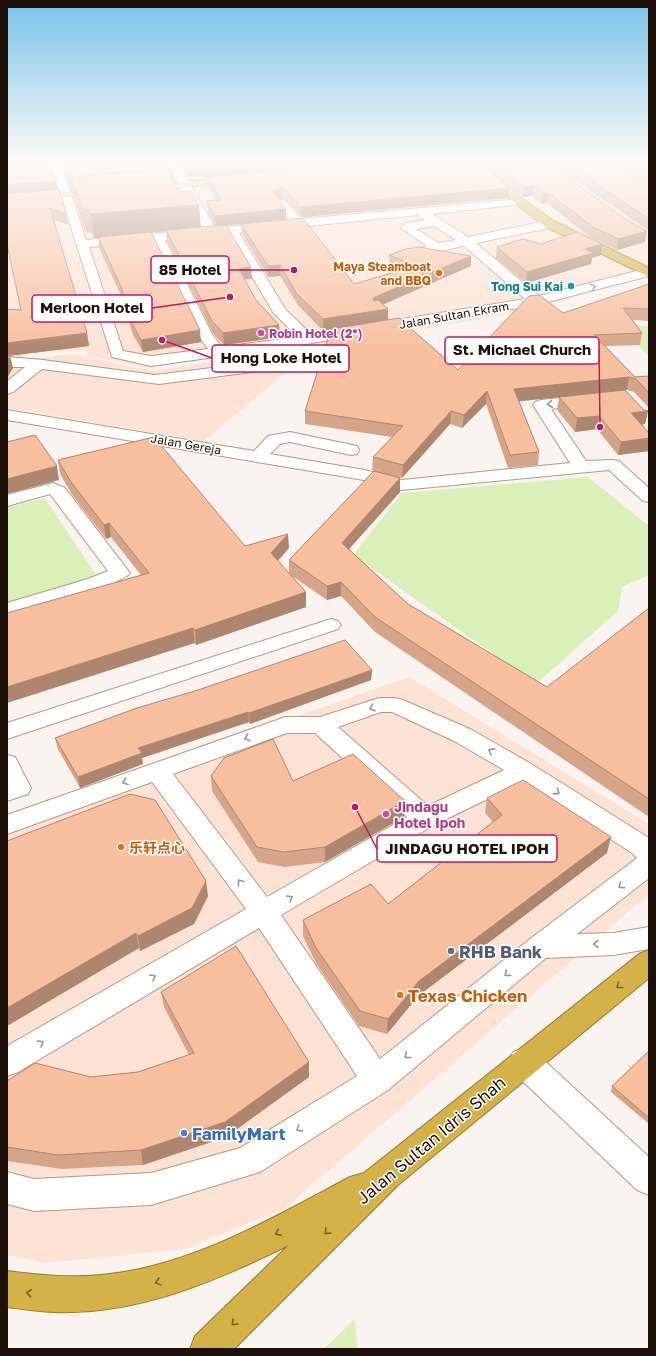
<svg xmlns="http://www.w3.org/2000/svg" width="656" height="1356" viewBox="0 0 656 1356" font-family="'Golos Text','Noto Sans SC',sans-serif">
<style>
.built{fill:#fee3d4;fill-rule:evenodd}
.green{fill:#d9f0b8}
.lines{fill:none;stroke-linecap:round;stroke-linejoin:round}
.minor-casing{stroke:#b89682;stroke-width:2}
.major-casing{stroke:#947a32;stroke-width:2}
.highway-casing{stroke:#947a32;stroke-width:2}
.minor{fill:#fff;fill-rule:evenodd}
.major{fill:#e5d191;fill-rule:evenodd}
.highway{fill:#d4b247;fill-rule:evenodd}
.wall{fill:#d5a489}
.shaded-wall{fill:#ae866f}
.building{fill:#f8bf9f;stroke:#ae866f}
.oneway{stroke:#9a9491}
.oneway2{stroke:#796228}
.food-dot{fill:#e8710a;stroke:#fff;stroke-width:1.5}
.culture-dot{fill:#0f9aa8;stroke:#fff;stroke-width:1.5}
.hotel-dot{fill:#d1479c;stroke:#fff;stroke-width:1.5}
.service-dot{fill:#5c6f8a;stroke:#fff;stroke-width:1.5}
.shop-dot{fill:#3f7fe0;stroke:#fff;stroke-width:1.5}
.labels{text-anchor:middle;dominant-baseline:central;stroke-width:3;stroke-linejoin:round;paint-order:stroke}
.far-food-label{font-size:12px;font-weight:bold;fill:#c56008;stroke:#fff;text-anchor:end}
.far-culture-label{font-size:12px;font-weight:bold;fill:#0d838f;stroke:#fff;text-anchor:end}
.far-street-label{font-size:12px;fill:#1e110a;stroke:#fff}
.far-hotel-label{font-size:12px;font-weight:bold;fill:#b23c85;stroke:#fff;text-anchor:start}
.hotel-label{font-size:14px;font-weight:bold;fill:#b23c85;stroke:#fff;text-anchor:start}
.food-label{font-size:14px;font-weight:bold;fill:#c56008;stroke:#fff;text-anchor:start}
.near-service-label{font-size:17px;font-weight:bold;fill:#4e5e75;stroke:#fff;text-anchor:start}
.near-food-label{font-size:17px;font-weight:bold;fill:#c56008;stroke:#fff;text-anchor:start}
.near-shop-label{font-size:17px;font-weight:bold;fill:#366cbe;stroke:#fff;text-anchor:start}
.near-street-label{font-size:17px;fill:#1e110a;stroke:#fff}
.leader{fill:none;stroke:#c2185b;stroke-width:1.5}
.callout-dot{fill:#c2185b;stroke:#fff;stroke-width:1.5}
.callout{fill:#fff;stroke:#c2185b;stroke-width:1.5}
.callout-label{font-size:15px;text-anchor:middle;font-weight:bold;fill:#1e110a}
</style>
<rect width="100%" height="100%" fill="#faf3ef"/>
<!-- built -->
<path class="built" d="M7,161H649V269L625,275L548,307L314,349L204,441L7,408ZM85,350L88,356L146,367L248,353L287,351L152,371L74,354L24,359L22,353Z
M409,677L649,824V894L284,1209L184,1249L45,1263L7,1255V818Z"/>
<!-- green -->
<path class="green" d="M630,325L649,326V357L640,347Z
M588,477L649,526V575L622,587L618,611L536,684L353,555L402,493Z
M45,498L100,581L7,606V507Z
M355,1319L357,1349H324Z"/>
<g class="lines">
<defs>
<path id="minor" d="M50,161H60L86,240L203,229L166,161H177L215,228L289,221L275,203L281,200L285,201L301,219L520,199L524,200L526,202L524,204L432,214L468,237L550,220L554,221L556,224L554,227L476,243L539,296L648,268L649,276L536,305L300,345L303,352L301,355L280,366L260,371L159,384L42,369L13,392L7,394V381L25,367H7V357L43,360L155,375L260,362L281,355L288,351L286,347L151,366L112,357ZM418,215L425,220L405,223L401,228L427,246L398,252L396,255L398,258L402,259L464,246L525,299L311,334L286,310L239,233ZM434,226L456,240L439,243L416,229ZM227,234L273,312L297,337L222,347L212,334L165,240ZM153,241L198,335L208,349L151,356L123,351L89,247Z
M588,395L594,397L596,400L594,403L551,409L586,461L613,460L619,461L649,488V502L643,501L609,470L402,490L364,480L7,420V410L254,451L268,436L290,432L357,446L359,450L357,454L351,455L290,442L280,444L270,454L365,470L402,480L570,463L533,405L535,402L541,400Z
M53,483L65,488L130,573C121,586 27,611 7,616V603L88,579L108,571L50,494L7,506V495Z
M331,619L338,621L341,625L338,629L7,739V723Z
M379,698H395L403,700L470,729L533,765L649,838V878L577,934L613,933L649,927V949L613,955L546,958L388,1090L260,1172L151,1205L34,1211L7,1204V1172L34,1179L151,1173L240,1148L357,1076L259,928L18,1072L7,1076V1046L246,909L152,782L7,834V815L277,720L285,717H320ZM381,712H392L454,741L504,770L428,806L338,727ZM287,733H315L407,817L267,897L173,774ZM523,782L632,853L637,858L530,939L380,1059L281,915L434,825Z
M7,755L15,757L31,788L28,794L7,801Z
M524,1048L535,1052L649,1157V1195L637,1190L513,1072L509,1062L513,1052Z"/>
<path id="major" d="M237,177L243,180L241,182L146,191L140,188L146,185Z
M104,188L108,189L110,191L108,193L7,203V197Z"/>
<path id="highway" d="M468,161H480L524,200L554,221L649,268V277L546,227L516,204Z
M649,950V978L398,1185L234,1349H190L195,1336L289,1245C216,1281 138,1315 55,1312C39,1312 23,1309 7,1307V1271C39,1275 69,1278 101,1275C190,1267 273,1218 350,1177L364,1173L639,954Z"/>
</defs>
<!-- minor casing -->
<use href="#minor" class="minor-casing"/>
<!-- major casing -->
<use href="#major" class="major-casing"/>
<!-- highway casing -->
<use href="#highway" class="highway-casing"/>
<!-- minor -->
<use href="#minor" class="minor"/>
<!-- major -->
<use href="#major" class="major"/>
<!-- highway -->
<use href="#highway" class="highway"/>
</g>
<!-- wall -->
<path class="wall" d="M7,161L58,190L67,215L69,225L53,220L87,333L89,346L8,356H10L13,368L7,378V309L21,310L7,246Z
M62,161H169L174,179H172L179,192L201,227L215,226L208,212L207,201L216,200L208,187V178H203L202,176L188,177L179,161H479L508,198L302,217L286,200L281,199L279,200L286,219L354,284L400,270L389,266V255L471,266L432,283L423,280V287L383,304L388,320L458,370L563,313L649,284V321L633,320L642,333L640,345L605,346L635,377L649,376V408L634,392L627,390L519,401L539,452L538,465L508,468L486,404L462,428L450,424L402,478L398,477L400,478V492L349,549L408,604L547,687L649,608V817L375,632L341,596L327,600L292,576L306,592V607L196,645L111,537L106,539L73,496L60,474L58,460L245,546L289,548L278,561L289,574V560L374,471L372,470L373,457L392,437L305,424V411L376,322L323,331L298,305L280,276L268,277L242,234L241,224L226,225L252,279H245L256,300L279,325L280,337L224,345L213,333L167,241L166,231L151,232L201,342L143,352L133,335L123,300L99,248L98,237L94,238L93,234L85,231L74,199L73,190H71Z
M482,161H545L645,242L617,250L591,238L547,203L542,204L532,196L523,197Z
M547,161H612L646,186H649V231Z
M614,161H649V186Z
M541,244L601,255L592,258L591,264L526,283L496,258L497,247Z
M559,397L644,410L648,411L645,424L642,425L649,433V451L618,455L597,429L575,432L557,410Z
M372,670L371,680L250,724L249,722L142,758L143,764L80,788L58,749L55,738Z
M211,776L293,781L404,817L325,862L285,867L258,862L212,791Z
M487,798L607,853L418,996L387,1034L359,1026L316,963L303,936V920L388,904L493,822L485,813Z
M7,841L208,896L194,924L140,951L139,948L7,1026Z
M161,992L309,1062V1077L226,1137L143,1165L62,1169L7,1161V1081L91,1077L138,1072L189,1055L164,1007Z
M649,1051V1124L611,1092L612,1086Z"/>
<!-- shaded-wall -->
<path class="shaded-wall" d="M281,161H396L203,178V168Z
M201,166L202,176L188,177L187,167Z
M173,168L174,179L164,180L162,169Z
M71,179L73,190H71L70,180Z
M56,181L58,191L7,196V185Z
M534,186L532,196L523,197L524,187Z
M281,188V199L274,202V191Z
M509,188L508,198L302,217L301,207Z
M543,193H549L547,203L542,204Z
M199,205L201,228L94,238L91,214Z
M286,209V220L216,226L215,216Z
M647,231L645,242L617,250L618,239Z
M602,244L601,255L592,258L591,264L526,283L527,272L585,249Z
M471,256V266L432,283V272Z
M280,265V276L268,277V266Z
M251,267L252,279L240,280L239,269Z
M423,276V287L373,309V298Z
M388,309V320L323,331V319Z
M279,325L280,337L224,345L223,333Z
M200,330L201,342L143,352L141,340Z
M87,333L89,346L7,356V343Z
M10,356L13,368L7,378V362Z
M629,377L627,390L513,402L514,389Z
M487,391L486,404L462,428L464,415Z
M451,411L450,424L402,478L403,465Z
M648,411L645,424L629,426L631,413Z
M599,416L597,429L575,432L577,418Z
M649,438V451L618,455L621,442Z
M57,466L59,480L7,494V479Z
M400,478V492L342,557V543Z
M109,523L111,537L106,539L104,525Z
M288,534L289,548L271,568V553Z
M341,582V596L327,600V586Z
M306,592V607L196,645L195,630Z
M193,628L195,643L7,703V687Z
M372,670L371,680L250,724L249,713Z
M248,712L249,722L142,758L143,764L80,788L78,777L138,748Z
M405,801L404,817L325,862V847Z
M611,837L607,853L418,996L387,1034L388,1019L419,981Z
M206,881L208,896L194,924L140,951L138,936Z
M136,933L139,948L7,1026V1008Z
M309,1062V1077L226,1137L143,1165L141,1150Z"/>
<!-- building -->
<path class="building" d="M7,161H50L56,181L7,185Z
M64,161H169L173,168L71,177V179L70,180Z
M184,161H281L203,168L201,166L187,167Z
M390,161H479L509,188L301,207L286,190L281,188L274,191V193L286,209L215,216L207,201L221,200L208,177Z
M494,161H545L628,221L647,231L618,239L593,227L549,193H543L534,186L524,187Z
M563,161H612L646,186H649V219Z
M630,161H649V175Z
M167,169L179,192L191,191L199,205L91,214L90,211L82,208L71,177Z
M59,189L67,215L50,208L87,333L7,343V309L21,310L7,244V194Z
M303,218L354,284L416,266L389,255L406,249L419,247L471,256L432,272L420,267L423,276L373,298L374,301L378,300L388,309L323,319L297,294L280,265L268,266L241,224Z
M226,225L251,267L239,269L256,300L279,325L223,333L212,321L166,230Z
M151,232L200,330L141,340L132,323L122,289L98,237Z
M577,232L602,244L585,249L593,253L527,272L497,247L523,239L541,244Z
M649,284V309L623,308L642,333L594,335L635,377L649,376V393L636,379L629,377L514,389L539,452L510,455L487,391L464,415L451,411L403,465L373,457L403,426L305,411L331,329L399,318L458,370L529,296L539,295L563,313Z
M7,356H10L7,362Z
M625,390L644,410L648,411L631,413L649,433V438L621,442L599,416L577,418L559,397Z
M35,435L57,466L7,479V442Z
M154,437L245,546L288,534L271,553L306,592L195,630L193,628L7,687V613L149,573L109,523L104,525L71,482L58,460Z
M374,471L393,476L400,478L342,543L408,604L547,687L649,608V799L375,617L341,582L327,586L289,560Z
M345,640L372,670L249,713L248,712L138,748L142,753L78,777L55,738L137,708L198,690Z
M273,739L293,781L353,754L405,801L325,847L284,852L257,847L211,776L224,758Z
M523,780L611,837L419,981L388,1019L360,1011L316,948L303,920L371,884L388,904L502,815L487,798Z
M130,794L155,800L206,881L192,908L138,936L136,933L7,1008V841Z
M236,946L309,1062L225,1122L141,1150L58,1155L7,1147V1081L35,1063L91,1077L138,1072L194,1053L161,992Z
M649,1051V1118L612,1086Z"/>
<!-- one-way arrows -->
<defs><path id="oneway-chevron" d="M-2-3.5L2.5 0L-2 3.5" fill="none" stroke-width="1.6" stroke-linecap="round" stroke-linejoin="round"/></defs>
<g class="oneway">
<use href="#oneway-chevron" transform="translate(593 287) rotate(-14)"/>
<use href="#oneway-chevron" transform="translate(550 404) rotate(174)"/>
<use href="#oneway-chevron" transform="translate(372 708) rotate(161)"/>
<use href="#oneway-chevron" transform="translate(247 738) rotate(161)"/>
<use href="#oneway-chevron" transform="translate(491 751) rotate(-151)"/>
<use href="#oneway-chevron" transform="translate(125 782) rotate(160)"/>
<use href="#oneway-chevron" transform="translate(557 792) rotate(33)"/>
<use href="#oneway-chevron" transform="translate(240 882) rotate(-127)"/>
<use href="#oneway-chevron" transform="translate(621 886) rotate(143)"/>
<use href="#oneway-chevron" transform="translate(290 898) rotate(-30)"/>
<use href="#oneway-chevron" transform="translate(596 944) rotate(177)"/>
<use href="#oneway-chevron" transform="translate(507 974) rotate(141)"/>
<use href="#oneway-chevron" transform="translate(153 977) rotate(-30)"/>
<use href="#oneway-chevron" transform="translate(41 1043) rotate(-30)"/>
<use href="#oneway-chevron" transform="translate(407 1056) rotate(141)"/>
<use href="#oneway-chevron" transform="translate(299 1129) rotate(148)"/>
</g>
<g class="oneway2">
<use href="#oneway-chevron" transform="translate(619 986) rotate(141)"/>
<use href="#oneway-chevron" transform="translate(327 1232) rotate(135)"/>
<use href="#oneway-chevron" transform="translate(278 1233) rotate(153)"/>
<use href="#oneway-chevron" transform="translate(158 1282) rotate(165)"/>
<use href="#oneway-chevron" transform="translate(29 1293) rotate(-174)"/>
<use href="#oneway-chevron" transform="translate(234 1323) rotate(135)"/>
</g>
<!-- sky -->
<linearGradient id="sky" x2="0" y2="1"><stop stop-color="#79c2e9"/><stop offset="0.46" stop-color="#fdfaf8"/><stop offset="1" stop-color="#fdfaf8" stop-opacity="0"/></linearGradient>
<rect width="656" height="351" fill="url(#sky)"/>
<!-- markers -->
<g class="food-dot">
<circle cx="439" cy="273" r="4"/>
<circle cx="121" cy="847" r="4"/>
<circle cx="400" cy="995" r="4"/>
</g>
<circle class="culture-dot" cx="571" cy="286" r="4"/>
<g class="hotel-dot">
<circle cx="261" cy="333" r="4"/>
<circle cx="386" cy="814" r="4"/>
</g>
<circle class="service-dot" cx="451" cy="951" r="4"/>
<circle class="shop-dot" cx="184" cy="1133" r="4"/>
<g class="labels">
<!-- far-food labels -->
<g class="far-food-label">
<text x="431" y="266">Maya Steamboat<tspan x="431" dy="14">and BBQ</tspan></text>
</g>
<!-- far-culture labels -->
<g class="far-culture-label">
<text x="563" y="286">Tong Sui Kai</text>
</g>
<!-- far-street labels -->
<g class="far-street-label">
<text transform="translate(454 315) rotate(-10)">Jalan Sultan Ekram</text>
<text transform="translate(186 444) rotate(10)">Jalan Gereja</text>
</g>
<!-- far-hotel labels -->
<g class="far-hotel-label">
<text x="269" y="333">Robin Hotel (2*)</text>
</g>
<!-- hotel labels -->
<g class="hotel-label">
<text x="394" y="806">Jindagu<tspan x="394" dy="16">Hotel Ipoh</tspan></text>
</g>
<!-- food labels -->
<g class="food-label">
<text x="129" y="847">乐轩点心</text>
</g>
<!-- near-service labels -->
<g class="near-service-label">
<text x="459" y="951">RHB Bank</text>
</g>
<!-- near-food labels -->
<g class="near-food-label">
<text x="408" y="995">Texas Chicken</text>
</g>
<!-- near-shop labels -->
<g class="near-shop-label">
<text x="192" y="1133">FamilyMart</text>
</g>
<!-- near-street labels -->
<g class="near-street-label">
<text transform="translate(431 1140) rotate(-40)">Jalan Sultan Idris Shah</text>
</g>
</g>
<!-- callouts -->
<path class="leader" d="M294 270L229 270M230 297L152 308M600 427L599 350M162 340L212 358M355 807L377 849"/>
<g class="callout-dot">
<circle cx="294" cy="270" r="4"/>
<circle cx="230" cy="297" r="4"/>
<circle cx="600" cy="427" r="4"/>
<circle cx="162" cy="340" r="4"/>
<circle cx="355" cy="807" r="4"/>
</g>
<g class="callout">
<rect x="151" y="256" width="78" height="27" rx="4"/>
<rect x="32" y="295" width="120" height="27" rx="4"/>
<rect x="445" y="337" width="154" height="27" rx="4"/>
<rect x="212" y="345" width="137" height="27" rx="4"/>
<rect x="377" y="835" width="180" height="27" rx="4"/>
</g>
<g class="callout-label">
<text x="190" y="275">85 Hotel</text>
<text x="92" y="313">Merloon Hotel</text>
<text x="522" y="355">St. Michael Church</text>
<text x="281" y="363">Hong Loke Hotel</text>
<text x="467" y="854">JINDAGU HOTEL IPOH</text>
</g>
<!-- border -->
<rect width="656" height="1356" fill="none" stroke="#1e110a" stroke-width="16"/>
</svg>
